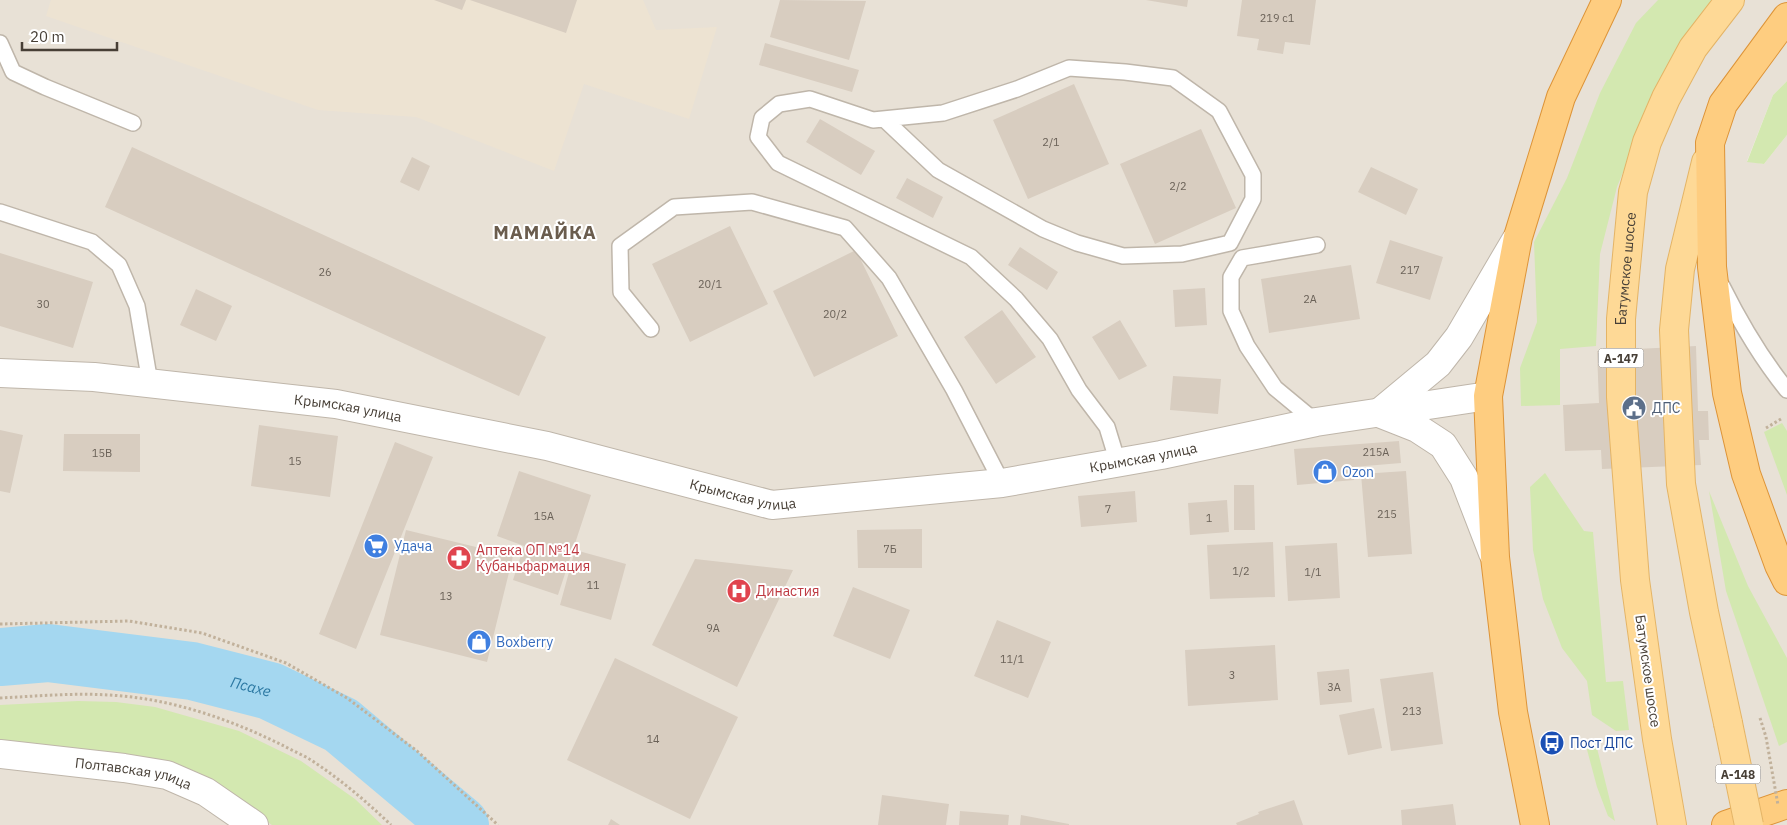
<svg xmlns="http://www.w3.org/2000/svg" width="1787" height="825" viewBox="0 0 1787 825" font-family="'IBM Plex Sans',sans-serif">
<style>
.residential{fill:#e8e1d6}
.education{fill:#ede3d2}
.green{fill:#d3e8b0}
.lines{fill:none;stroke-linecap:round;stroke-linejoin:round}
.river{stroke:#a4d7f0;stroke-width:58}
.building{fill:#d8cdc0}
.service-casing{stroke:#bfb6aa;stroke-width:18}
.minor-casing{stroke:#bfb6aa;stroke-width:30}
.tertiary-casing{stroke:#bfb6aa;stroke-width:30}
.primary-casing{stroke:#e4b466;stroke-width:30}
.trunk-casing{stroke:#dd9438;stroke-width:30}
.path{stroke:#c1b19b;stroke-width:3;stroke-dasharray:2.5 2.5;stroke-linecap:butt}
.service{stroke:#fff;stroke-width:15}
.minor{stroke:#fff;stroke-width:28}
.tertiary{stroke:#fff;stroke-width:28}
.primary{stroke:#fed996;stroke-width:28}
.trunk{stroke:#fecd80;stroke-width:28}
.primary-bridge-casing{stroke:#e4b466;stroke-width:30;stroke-linecap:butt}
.path-bridge{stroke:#c1b19b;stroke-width:3;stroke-dasharray:2.5 2.5;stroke-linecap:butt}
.primary-bridge{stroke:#fed996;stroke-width:28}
.labels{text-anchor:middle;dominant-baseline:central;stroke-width:4;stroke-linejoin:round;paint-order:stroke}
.number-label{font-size:11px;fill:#6b6258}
.shield{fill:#fff;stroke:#7e7972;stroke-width:1}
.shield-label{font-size:12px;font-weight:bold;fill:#473f36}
.street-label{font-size:14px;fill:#473f36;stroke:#fff}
.service-label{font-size:14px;fill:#4e5e75;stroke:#fff;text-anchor:start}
.shop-label{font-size:14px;fill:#366cbe;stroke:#fff;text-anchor:start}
.health-label{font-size:14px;fill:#be3a42;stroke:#fff;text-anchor:start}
.transit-label{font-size:14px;fill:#164399;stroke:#fff;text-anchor:start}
.water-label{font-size:15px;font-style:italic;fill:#2c79a3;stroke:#fff}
.district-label{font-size:19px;font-weight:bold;letter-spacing:1px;fill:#6a5c4d;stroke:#fff}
</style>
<rect width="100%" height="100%" fill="#f4efe8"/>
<!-- residential -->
<path class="residential" d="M0,0H1787V81L1773,95L1747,161L1764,164L1787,135V825H0Z"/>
<!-- education -->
<path class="education" d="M51,0H643L656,30L717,27L689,119L584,84L554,171L416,117L318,110L46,16Z"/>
<!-- green -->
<path class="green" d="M1658,0H1718L1651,104L1617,187L1600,254L1596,346L1560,349V405L1521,406L1520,368L1537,322L1534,242L1567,178L1600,93L1636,23Z
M1787,81V135L1764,164L1747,162L1773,95Z
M1782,423L1787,431V495L1764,432Z
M1545,473L1584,531L1593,532L1606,682L1623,681L1629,730L1616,731L1592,715L1587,681L1562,648L1543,599L1533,550L1530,487Z
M1709,491L1748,586L1787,658V742L1779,746L1726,591Z
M78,701L116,702L155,707L239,731L301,761L355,799L382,825H272L213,784L0,746V705Z
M1596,744L1615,821L1608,816L1597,787L1586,746Z"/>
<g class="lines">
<!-- river -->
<path class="river" id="s1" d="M0,657L48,653L192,671L270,691L341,725L460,825"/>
</g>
<!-- building -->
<path class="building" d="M434,0H466L462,10Z
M470,0H577L566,33Z
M780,0L866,1L849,60L770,37Z
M1146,0H1188L1187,7Z
M1242,0H1316L1310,45L1285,42L1283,54L1257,50L1259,39L1237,36Z
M765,43L859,70L852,92L759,65Z
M1074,84L1109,164L1028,199L993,120Z
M820,119L875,151L861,175L806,142Z
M1201,129L1236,208L1155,244L1120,164Z
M132,147L546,337L519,396L105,207Z
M412,157L430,166L419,191L400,182Z
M1371,167L1418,189L1406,215L1358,192Z
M907,178L943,197L933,218L896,198Z
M730,226L768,304L690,342L652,264Z
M1390,240L1443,257L1430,300L1376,283Z
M1020,247L1058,272L1047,290L1008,265Z
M856,250L898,336L814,377L773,291Z
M0,253L93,282L73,348L0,326Z
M1351,265L1360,319L1269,333L1261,279Z
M1205,288L1207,325L1175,327L1173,290Z
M196,289L232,306L216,341L180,325Z
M1002,310L1036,357L996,384L964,337Z
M1120,320L1147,366L1119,380L1092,337Z
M1696,346L1698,411H1708L1709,440H1699L1701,465L1602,469L1601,450L1565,451L1563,405L1599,403L1597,351Z
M1173,376L1221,379L1218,414L1170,410Z
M259,425L338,436L330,497L251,486Z
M0,430L23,435L10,493L0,491Z
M64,434H140V472L63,471Z
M1399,441L1401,463L1353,467L1354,480L1297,485L1294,449Z
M395,442L433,457L356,649L319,634Z
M519,471L591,495L558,595L513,580L524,546L497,536Z
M1406,471L1412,554L1368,557L1361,474Z
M1234,485H1254L1255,530H1234Z
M1135,491L1137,522L1081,527L1078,496Z
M1227,500L1229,532L1190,535L1188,503Z
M922,529V568H858L857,530Z
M406,530L513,556L487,662L380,635Z
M1273,542L1275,597L1210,599L1207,545Z
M1337,543L1340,598L1288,601L1285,546Z
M575,550L626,564L611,620L560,605Z
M695,559L793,570L737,687L652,645Z
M853,587L910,610L890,659L833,636Z
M997,620L1051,642L1028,698L974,676Z
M1275,645L1278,700L1188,706L1185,650Z
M615,658L738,717L690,819L567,760Z
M1349,669L1352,702L1320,705L1317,672Z
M1433,672L1443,744L1391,751L1380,679Z
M1374,708L1382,748L1348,755L1339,715Z
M882,795L949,804L946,825H878Z
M1294,800L1303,825H1237L1236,823L1259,814L1258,812Z
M1453,804L1456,825H1402L1401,810Z
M960,811L1009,815L1008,825H959Z
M1021,815L1069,824V825H1020Z
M611,819L620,825H608Z"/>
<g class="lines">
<defs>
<path id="service" d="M0,43L13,72L45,87L133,123
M884,119L938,170L1043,229L1077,243L1123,256L1182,254L1230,243L1253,199V175L1219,111L1173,78L1125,72L1069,68L1017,89L943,113L873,120L810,99L779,104L762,118L758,137L778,163L971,257L1016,299L1050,339L1079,390L1107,427L1118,463
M0,212L92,242L119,265L137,306L150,383
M1722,286C1741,324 1760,357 1787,390
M651,329L621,292L620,246L674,207L752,202L845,228L889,278L954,390L1002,483
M1316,422L1275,388L1247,346L1231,311V277L1242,258L1317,245"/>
<g id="minor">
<path id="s2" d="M0,754L124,768L167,775L206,792L254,825"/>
</g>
<g id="tertiary">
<path id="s3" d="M0,373L94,377L336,404L547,446L772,505L1002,483L1161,455L1316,422L1488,396"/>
<path d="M1493,553L1464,478L1443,445L1417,428L1379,413L1438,364L1459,337L1516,240"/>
</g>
<g id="primary">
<path d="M1706,162L1680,269L1674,330L1681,484L1704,612L1728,723"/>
<path id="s4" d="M1672,825L1657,739L1635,580L1621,397V319L1633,192L1647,142L1666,98L1693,48L1730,0"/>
</g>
<path id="trunk" d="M1787,17L1723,104L1710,143L1712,267L1727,393L1746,474L1779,565L1787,581
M1535,825L1513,712L1495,557L1488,396L1518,237L1561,97L1607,0
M1726,825L1787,804"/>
</defs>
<!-- service casing -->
<use href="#service" class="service-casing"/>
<!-- minor casing -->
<use href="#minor" class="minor-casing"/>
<!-- tertiary casing -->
<use href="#tertiary" class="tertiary-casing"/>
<!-- primary casing -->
<use href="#primary" class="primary-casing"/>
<!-- trunk casing -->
<use href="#trunk" class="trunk-casing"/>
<!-- path -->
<path class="path" d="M1766,428L1781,419
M0,624L129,621L202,633L286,663L347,698L417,751L498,825
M0,698C40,696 81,692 122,696C178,701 234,721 284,746C293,751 303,755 311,760C340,779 366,801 391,825
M1760,718L1766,737"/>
<!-- service -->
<use href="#service" class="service"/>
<!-- minor -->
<use href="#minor" class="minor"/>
<!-- tertiary -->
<use href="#tertiary" class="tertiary"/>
<!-- primary -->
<use href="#primary" class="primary"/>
<!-- trunk -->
<use href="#trunk" class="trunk"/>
<defs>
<path id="primary-bridge" d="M1728,723L1749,825"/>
</defs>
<!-- primary-bridge casing -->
<use href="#primary-bridge" class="primary-bridge-casing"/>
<!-- path-bridge -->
<path class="path-bridge" d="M1766,737L1778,805"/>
<!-- primary-bridge -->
<use href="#primary-bridge" class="primary-bridge"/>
</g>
<!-- icons -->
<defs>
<symbol id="civic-disc" viewBox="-11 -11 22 22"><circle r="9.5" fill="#5c6f8a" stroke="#fff"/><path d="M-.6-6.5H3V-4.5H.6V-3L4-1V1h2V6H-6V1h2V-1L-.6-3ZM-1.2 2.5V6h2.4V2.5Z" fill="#fff"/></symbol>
<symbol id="shop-disc" viewBox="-11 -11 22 22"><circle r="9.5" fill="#3f7fe0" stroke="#fff"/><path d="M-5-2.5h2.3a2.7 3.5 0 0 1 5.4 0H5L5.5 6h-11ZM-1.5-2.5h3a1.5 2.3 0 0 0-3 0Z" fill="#fff"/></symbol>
<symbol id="supermarket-disc" viewBox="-11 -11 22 22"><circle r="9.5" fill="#3f7fe0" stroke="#fff"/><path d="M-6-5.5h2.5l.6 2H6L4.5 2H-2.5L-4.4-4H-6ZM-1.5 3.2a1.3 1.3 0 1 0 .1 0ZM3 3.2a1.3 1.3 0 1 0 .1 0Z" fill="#fff"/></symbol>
<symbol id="pharmacy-disc" viewBox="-11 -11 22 22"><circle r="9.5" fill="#e0444e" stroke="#fff"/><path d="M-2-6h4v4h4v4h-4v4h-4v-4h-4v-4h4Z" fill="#fff"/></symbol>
<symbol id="hospital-disc" viewBox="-11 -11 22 22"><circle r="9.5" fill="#e0444e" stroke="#fff"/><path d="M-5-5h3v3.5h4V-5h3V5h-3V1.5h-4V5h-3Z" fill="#fff"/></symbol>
<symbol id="bus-disc" viewBox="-11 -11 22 22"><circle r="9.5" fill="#1a4fb4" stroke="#fff"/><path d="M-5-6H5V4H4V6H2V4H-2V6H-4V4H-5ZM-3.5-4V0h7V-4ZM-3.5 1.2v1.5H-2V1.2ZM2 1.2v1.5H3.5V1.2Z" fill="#fff"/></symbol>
</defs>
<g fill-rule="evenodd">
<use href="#civic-disc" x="1620" y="394" width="28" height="28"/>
<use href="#shop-disc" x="1311" y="458" width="28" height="28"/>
<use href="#supermarket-disc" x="362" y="532" width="28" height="28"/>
<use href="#pharmacy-disc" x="445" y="544" width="28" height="28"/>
<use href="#hospital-disc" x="725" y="577" width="28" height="28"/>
<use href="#shop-disc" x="465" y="628" width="28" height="28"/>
<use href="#bus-disc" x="1538" y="729" width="28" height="28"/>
</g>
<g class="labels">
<!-- number labels -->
<g class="number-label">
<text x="1277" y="18">219 с1</text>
<text x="1051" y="142">2/1</text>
<text x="1178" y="186">2/2</text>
<text x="1410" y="270">217</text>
<text x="325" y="272">26</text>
<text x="710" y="284">20/1</text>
<text x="1310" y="299">2А</text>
<text x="43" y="304">30</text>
<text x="835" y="314">20/2</text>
<text x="1376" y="452">215А</text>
<text x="102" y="453">15В</text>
<text x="295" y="461">15</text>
<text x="1108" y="509">7</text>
<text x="1387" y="514">215</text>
<text x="544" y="516">15А</text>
<text x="1209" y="518">1</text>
<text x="890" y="549">7Б</text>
<text x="1241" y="571">1/2</text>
<text x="1313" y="572">1/1</text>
<text x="593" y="585">11</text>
<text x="446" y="596">13</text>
<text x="713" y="628">9А</text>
<text x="1012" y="659">11/1</text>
<text x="1232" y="675">3</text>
<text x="1334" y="687">3А</text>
<text x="1412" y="711">213</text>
<text x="653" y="739">14</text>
</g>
<!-- shield labels -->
<g class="shield">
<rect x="1598.5" y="348.5" width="45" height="19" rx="4"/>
<rect x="1715.5" y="764.5" width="45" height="19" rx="4"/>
</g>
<g class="shield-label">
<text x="1621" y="358">А-147</text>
<text x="1738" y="774">А-148</text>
</g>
<!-- street labels -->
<g class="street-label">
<text stroke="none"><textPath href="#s4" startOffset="560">Батумское шоссе</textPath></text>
<text stroke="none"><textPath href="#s3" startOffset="350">Крымская улица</textPath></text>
<text stroke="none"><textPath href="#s3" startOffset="1160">Крымская улица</textPath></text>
<text stroke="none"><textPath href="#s3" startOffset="755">Крымская улица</textPath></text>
<text transform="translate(1648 671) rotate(82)">Батумское шоссе</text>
<text stroke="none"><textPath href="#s2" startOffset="135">Полтавская улица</textPath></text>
</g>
<!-- service labels -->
<g class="service-label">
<text x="1652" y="408">ДПС</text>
</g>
<!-- shop labels -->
<g class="shop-label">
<text x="1342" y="472">Ozon</text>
<text x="394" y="546">Удача</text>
<text x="496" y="642">Boxberry</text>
</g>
<!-- health labels -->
<g class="health-label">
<text x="476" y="550">Аптека ОП №14<tspan x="476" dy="16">Кубаньфармация</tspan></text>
<text x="756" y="591">Династия</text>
</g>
<!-- transit labels -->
<g class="transit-label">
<text x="1570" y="743">Пост ДПС</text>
</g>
<!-- water labels -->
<g class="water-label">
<text stroke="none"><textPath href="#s1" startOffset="254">Псахе</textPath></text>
</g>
<!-- district labels -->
<g class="district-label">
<text x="545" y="232">МАМАЙКА</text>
</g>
</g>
<!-- scale -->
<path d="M22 42v8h95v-8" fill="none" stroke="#473f36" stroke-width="2.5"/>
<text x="30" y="42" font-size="15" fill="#473f36" stroke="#ffffff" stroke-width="4" paint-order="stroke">20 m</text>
</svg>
